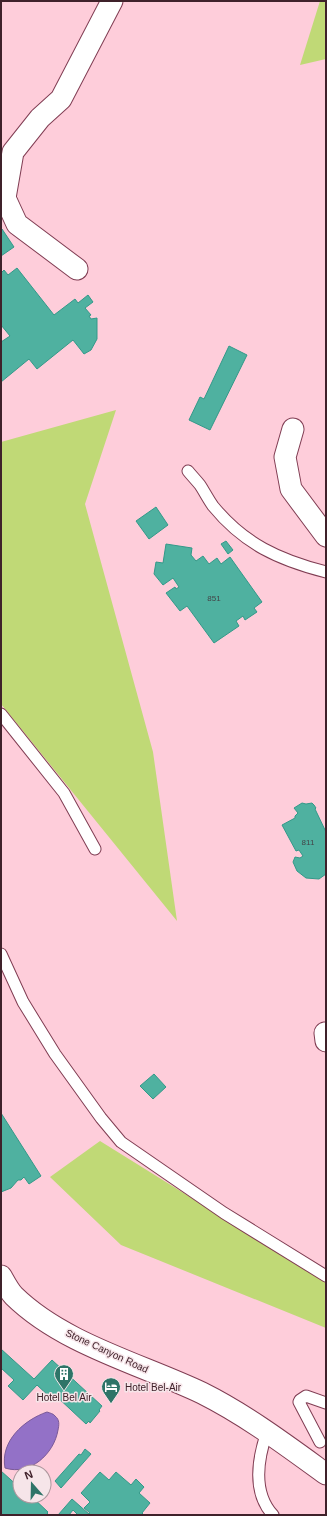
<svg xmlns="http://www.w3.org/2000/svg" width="327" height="1516" viewBox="0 0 327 1516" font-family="Arial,sans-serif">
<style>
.green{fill:#c0d976}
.water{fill:#9371c7;stroke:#7a5998}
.building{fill:#4fb1a0;stroke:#339989}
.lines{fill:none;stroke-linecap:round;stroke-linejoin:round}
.service-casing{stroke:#803d53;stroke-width:13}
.minor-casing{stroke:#803d53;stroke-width:23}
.service{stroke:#fff;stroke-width:11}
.minor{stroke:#fff;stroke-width:21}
.labels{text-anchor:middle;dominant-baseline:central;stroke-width:3;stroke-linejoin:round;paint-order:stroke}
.number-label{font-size:8px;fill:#434548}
.street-label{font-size:10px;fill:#3f212a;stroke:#f6e5e9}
.poi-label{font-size:10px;fill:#3f212a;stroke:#f6e5e9;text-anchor:start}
</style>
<rect width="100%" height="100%" fill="#fecdda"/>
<!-- green -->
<path class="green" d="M320,1H326V59L300,65Z
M116,410L85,504L153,752L177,921L1,704V442Z
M100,1141L314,1274L326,1279V1328L121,1245L50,1177Z"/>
<!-- water -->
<path class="water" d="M47,1412C50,1413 54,1414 55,1416C60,1420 59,1425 58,1430C54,1454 30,1476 5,1468C0,1441 24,1420 47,1412Z"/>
<!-- building -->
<path class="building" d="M2,229L14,247L1,256V230Z
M17,268L54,315L75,299L78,303L88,295L93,302L85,308L91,315L89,316L91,319L97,318V339L91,350L84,354L73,340L37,369L29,359L1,382V342L10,336L1,325V273L4,270L8,275Z
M229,346L247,355L210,430L189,420L200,397L204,399Z
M156,507L168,525L149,539L136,521Z
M226,541L233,550L228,554L221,544Z
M166,544L192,548L191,555L196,561L203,556L209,564L217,558L221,564L230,557L262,602L254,608L257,612L245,620L243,616L236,621L239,626L214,643L187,606L180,611L166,593L175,587L176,589L179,587L173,578L163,585L154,574L156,562L163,563Z
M302,803L306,804L312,803L314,805L316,808L315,809L326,832V874L319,879L306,878L297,871L293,862L295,857L300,858L303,856L299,850L296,851L282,825L295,818V816L298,813L294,808Z
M154,1074L166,1087L153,1099L140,1086Z
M1,1113L41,1176L29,1184L24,1177L21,1180H18L11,1188L1,1192Z
M1,1349L34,1379L52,1360L102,1406L99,1410L100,1411L90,1423L89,1421L86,1424L55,1395L52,1399L37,1385L23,1400L8,1386L14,1380L1,1368Z
M85,1449L91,1454L61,1488L55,1481L79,1454L81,1455Z
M1,1471L20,1488V1496H31L48,1512L47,1513L49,1515H1Z
M100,1472L109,1480L116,1472L131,1485L136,1479L144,1487L139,1493L150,1503L142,1513L144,1515H78L73,1510L69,1515H58L72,1499L89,1514L90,1513L84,1508L90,1502L81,1493Z"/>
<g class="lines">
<defs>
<path id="service" d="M188,471C192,476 196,480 200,485C204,491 208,499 213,506C244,544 279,560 326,572
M1,714L64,793L95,849
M1,954L23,1002L55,1054L101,1118L121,1142L224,1213L326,1276
M267,1432C258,1458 252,1492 273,1515
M320,1442L299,1402L300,1400L306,1396L326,1403"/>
<path id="minor" d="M77,269L17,224L5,198L13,152L40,118L61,99L112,1
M293,429L285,457L291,489L326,536
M325,1033L326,1041
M1,1276C5,1283 9,1291 14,1296C63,1344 141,1364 202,1393C246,1415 286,1445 326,1474"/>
</defs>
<!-- service casing -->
<use href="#service" class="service-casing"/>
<!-- minor casing -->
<use href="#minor" class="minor-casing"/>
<!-- service -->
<use href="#service" class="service"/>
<!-- minor -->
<use href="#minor" class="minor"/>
</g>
<!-- icons -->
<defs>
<symbol id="building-pin" viewBox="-11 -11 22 30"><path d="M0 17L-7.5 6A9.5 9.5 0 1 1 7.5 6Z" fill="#2e7468" stroke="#f6e5e9"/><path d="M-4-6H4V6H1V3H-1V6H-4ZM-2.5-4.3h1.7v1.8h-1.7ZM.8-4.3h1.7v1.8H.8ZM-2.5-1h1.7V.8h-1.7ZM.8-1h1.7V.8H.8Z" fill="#fff"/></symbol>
<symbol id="hotel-pin" viewBox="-11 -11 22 30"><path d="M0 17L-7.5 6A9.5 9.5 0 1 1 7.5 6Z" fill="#2e7468" stroke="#f6e5e9"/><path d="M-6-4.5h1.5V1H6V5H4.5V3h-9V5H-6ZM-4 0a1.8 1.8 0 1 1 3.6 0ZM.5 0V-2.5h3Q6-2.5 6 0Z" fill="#fff"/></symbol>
</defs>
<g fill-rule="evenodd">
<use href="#building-pin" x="53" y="1363" width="22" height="30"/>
<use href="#hotel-pin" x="100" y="1376" width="22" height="30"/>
</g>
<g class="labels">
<!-- number labels -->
<g class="number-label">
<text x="214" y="598">851</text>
<text x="308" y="842">811</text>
</g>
<!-- street labels -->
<g class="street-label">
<text transform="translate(107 1351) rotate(25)">Stone Canyon Road</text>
</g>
<!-- poi labels -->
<g class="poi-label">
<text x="125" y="1387">Hotel Bel-Air</text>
<text x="64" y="1397" text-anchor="middle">Hotel Bel Air</text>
</g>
</g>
<!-- border -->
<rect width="327" height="1516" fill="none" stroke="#3f212a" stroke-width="4"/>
<!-- north arrow -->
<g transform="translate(32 1484) rotate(340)"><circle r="19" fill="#f6e5e9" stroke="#ad979d"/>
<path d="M0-3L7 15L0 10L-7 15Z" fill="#2e7468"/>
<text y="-6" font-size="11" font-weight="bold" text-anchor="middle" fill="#3f212a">N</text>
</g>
</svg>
